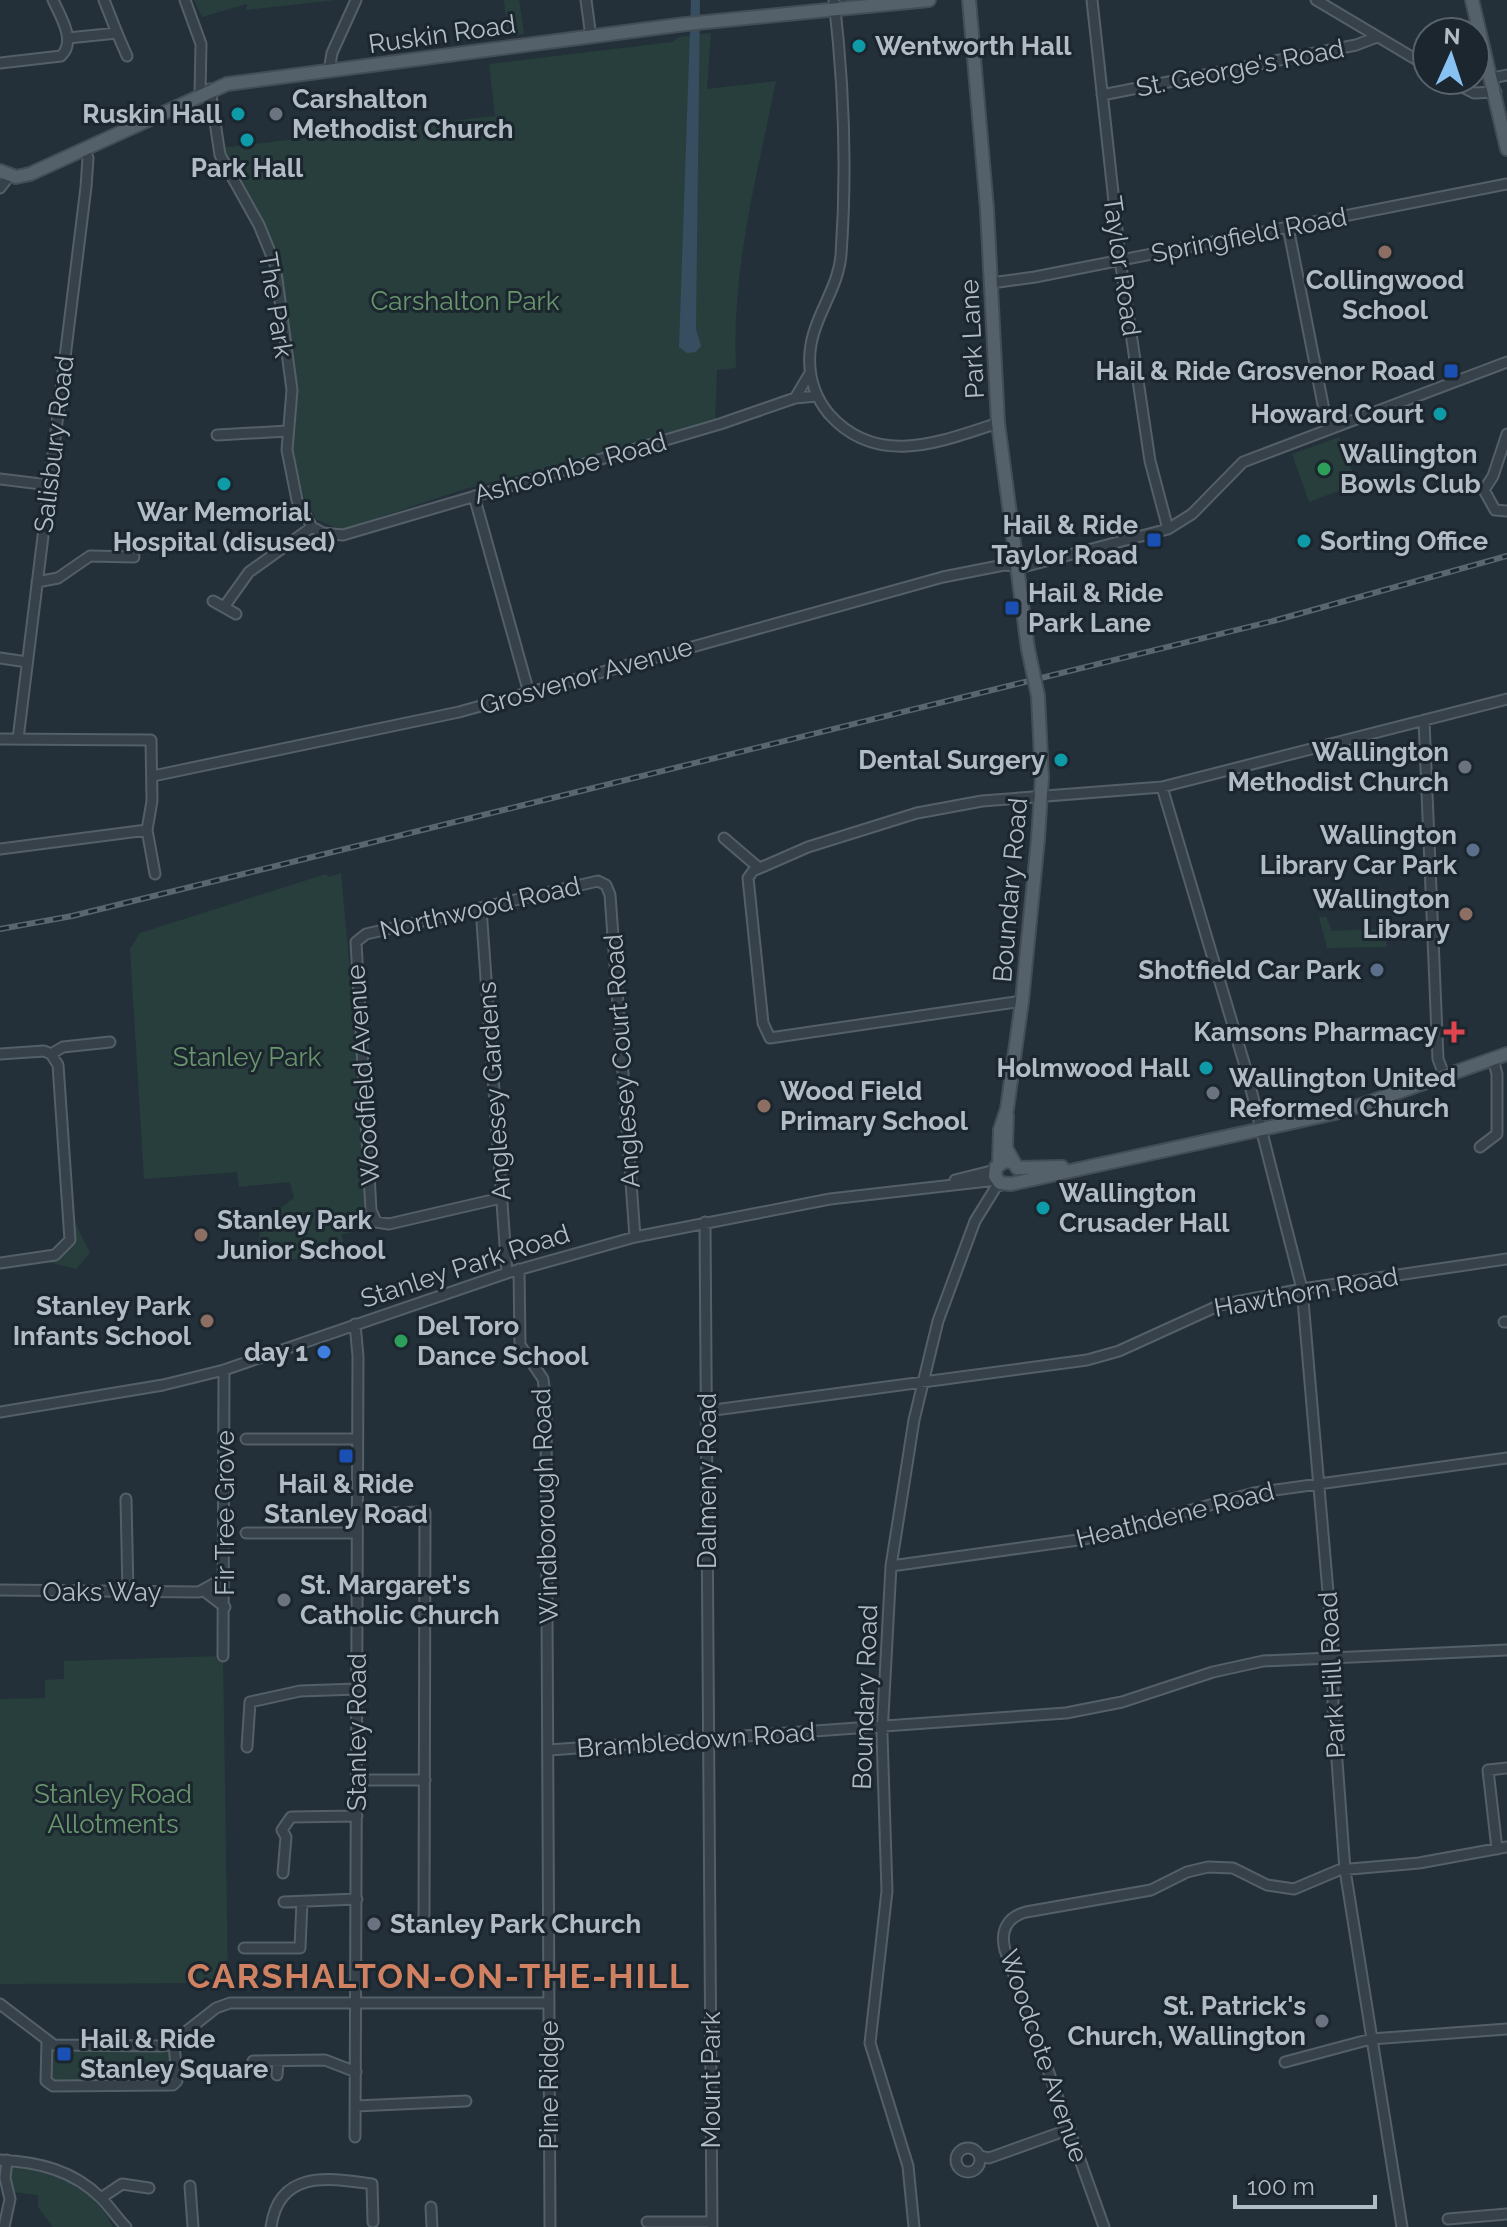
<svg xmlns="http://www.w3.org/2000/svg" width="1507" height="2227" viewBox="0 0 1507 2227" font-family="Raleway,sans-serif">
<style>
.green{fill:#273e3c}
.water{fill:#364e60}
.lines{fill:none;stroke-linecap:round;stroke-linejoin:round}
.minor-casing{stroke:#545f67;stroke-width:13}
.major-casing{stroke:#424d56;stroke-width:16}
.minor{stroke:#36414a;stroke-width:9}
.major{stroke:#54606a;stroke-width:12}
.rail-casing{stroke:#586671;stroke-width:6}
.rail{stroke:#1b262e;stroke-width:3;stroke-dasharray:9;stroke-linecap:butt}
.major-bridge-casing{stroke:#424d56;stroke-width:16;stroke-linecap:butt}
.major-bridge{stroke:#54606a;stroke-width:12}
.culture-dot{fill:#0f9aa8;stroke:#1b262e;stroke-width:3}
.worship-dot{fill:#6b7280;stroke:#1b262e;stroke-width:3}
.education-dot{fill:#8d6e63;stroke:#1b262e;stroke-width:3}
.transit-dot{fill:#1a4fb4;stroke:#1b262e;stroke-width:3}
.leisure-dot{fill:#2e9e5b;stroke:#1b262e;stroke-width:3}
.service-dot{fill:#5c6f8a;stroke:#1b262e;stroke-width:3}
.health-dot{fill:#e0444e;stroke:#1b262e;stroke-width:3}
.shop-dot{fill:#3f7fe0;stroke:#1b262e;stroke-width:3}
.labels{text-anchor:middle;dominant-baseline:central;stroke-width:6;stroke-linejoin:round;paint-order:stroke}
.street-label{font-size:26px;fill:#b1bcc6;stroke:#1b262e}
.poi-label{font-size:26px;font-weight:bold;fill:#b1bcc6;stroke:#1b262e;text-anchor:end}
.park-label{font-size:26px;fill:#69966d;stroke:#1b262e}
.district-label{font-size:34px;font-weight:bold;letter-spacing:2px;fill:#d08162;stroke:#1b262e}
</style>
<rect width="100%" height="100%" fill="#233039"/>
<!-- green -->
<path class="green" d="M194,0H336L246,10L247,4L202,17Z
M504,0H519L524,34L508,36Z
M711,33L707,89L776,81C757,176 731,271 736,368L717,370L715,424L465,489L341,530L317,520L303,495L289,433L294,403L279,278L220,148L495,116L489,64L672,42L679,37Z
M1339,437L1357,484L1309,502L1292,454Z
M341,873L373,1220L352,1223L353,1232L342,1234L345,1255L258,1262C256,1224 265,1220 294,1198L290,1182L239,1187L237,1172L144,1179L130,949L140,933L326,874L329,877Z
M1319,917H1326L1332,931L1375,929L1384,932L1387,947L1327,948Z
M72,1216L90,1253L76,1269L39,1260L60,1255Z
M223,1656L228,1983L0,1984V1699L45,1698V1680L64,1679V1661Z
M51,2050H171L174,2078L172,2081L53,2083L50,2081Z
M11,2167C52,2170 94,2187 113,2227H53L38,2207V2195L13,2192Z"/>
<!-- water -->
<path class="water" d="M691,0H700L696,329L701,346L696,352L687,353L679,347Z"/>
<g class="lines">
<defs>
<path id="minor" d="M185,0L201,44L200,94
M586,0L591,37
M834,0C844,85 847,170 841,255C838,290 813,317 810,352C808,375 815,397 829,414C877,468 940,442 998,423
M1092,0L1121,266L1150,461L1168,529
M1316,0L1427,66
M117,33L127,56
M68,38L117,33L104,0
M0,63L61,56C77,41 60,16 53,0
M329,71L332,53L356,0
M1492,78L1507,75
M1449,80L1474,93L1496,92
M210,89L220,155L259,225L275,264L292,390L287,450L297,500L312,527L323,533L343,535L720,424L795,398L817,396
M1102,95L1356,45L1377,37
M0,188L10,175
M1288,227L1328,430
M991,283L1035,277L1507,184
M795,398L810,373
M1507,434L1493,476L1484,490L1495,510L1507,511
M217,435L287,431
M0,479L49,485
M474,496L529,693
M37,582L58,578L90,556L134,557
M213,601L236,614
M224,607L249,572L312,527
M0,658L27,662
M1424,720L1438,1059L1445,1077
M0,739L151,740L152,801L147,830L155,874
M18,739L86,187L88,158L84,149
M153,776L459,712L943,577L1004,565L1023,567L1168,529L1192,514L1243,462L1507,362
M1162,787L1245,1066L1302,1289L1333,1650V1706L1345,1870L1402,2227
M724,838L759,868
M0,849L147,830
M481,908L507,1273
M1022,1001L770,1038L763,1023L748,878L753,871L808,847L917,813L982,801L1162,787L1507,699
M0,1054L44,1051L51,1054L63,1047L110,1042
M1480,1147L1497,1134V1074L1493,1059
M955,1180L995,1170
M501,1198L389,1224L376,1222L371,1210L356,942L366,934L598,881L606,885L610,895L635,1237
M705,1222L712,2227
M0,1263L55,1255L70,1240L58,1065L51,1054
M519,1269L520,1345L543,1379L546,1402L550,2227
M1504,1322H1507
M355,1324L358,1356L355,2137
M707,1411L1087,1360L1119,1351L1220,1305L1302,1289L1507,1259
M0,1412L163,1385L224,1370L507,1273L635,1237L830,1199L997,1180
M246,1439H357
M126,1499L128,1592
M357,1514L425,1512L424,1928
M246,1533H357
M891,1566L1085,1539L1254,1493L1507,1458
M0,1590L199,1592L226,1577
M204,1591L225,1607
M223,1656L224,1370
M247,1747L250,1702L300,1691L357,1689
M549,1750L1066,1713L1122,1702L1213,1672L1263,1661L1507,1650
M356,1780H425
M1497,1849L1488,1770L1507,1768
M283,1873L286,1837L282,1830L291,1817L357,1816
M284,1902L357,1899
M244,1948H300L302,1902
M0,2004L54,2045L161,2046L169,2045L216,2008L230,2003H549
M47,2041L46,2081L53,2086L173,2085L177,2081L174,2042
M253,2061L325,2060L356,2072
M1285,2062L1371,2039L1507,2029
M277,2075L278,2061
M356,2106L466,2101
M956 2160a12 12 0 1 1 24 0a12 12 0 1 1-24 0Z
M980,2156L989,2158L1070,2129
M0,2160C38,2162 73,2170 101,2198C110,2207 117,2218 126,2227
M190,2186L193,2227
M101,2198L122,2184L149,2188
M431,2207L432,2227
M1448,2219L1507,2214
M647,2222H712
M4,2227L10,2199L5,2178L7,2160
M271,2227C279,2169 329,2178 372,2184L373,2222
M914,2227L908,2166L870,2043L887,1891L882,1734L891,1566L914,1420L938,1321L975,1221L996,1187L1003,1184
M1104,2227L1005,1950C1000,1931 1007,1917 1026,1912L1151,1890L1187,1872L1208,1867L1233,1868L1267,1885L1294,1889L1339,1870L1419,1863L1507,1847"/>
<path id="major" d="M969,0L987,209L998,423L1028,649
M1472,0L1507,149
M0,171L16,177L30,174L227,84L686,24L929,0
M1007,1115L1006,1148L1017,1168
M1012,1162L1005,1161L996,1167L995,1176L1000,1183L1011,1184L1344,1111L1507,1054
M999,1164L1000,1130L1007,1109L1022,1001L1038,839L1042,777L1038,696
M1017,1168L1062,1167"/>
</defs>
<!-- minor casing -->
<use href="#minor" class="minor-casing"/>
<!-- major casing -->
<use href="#major" class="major-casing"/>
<!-- minor -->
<use href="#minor" class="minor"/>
<!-- major -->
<use href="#major" class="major"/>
<defs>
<path id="rail" d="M0,929L72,916L1273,621L1507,556"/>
</defs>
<!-- rail casing -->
<use href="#rail" class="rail-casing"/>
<!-- rail -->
<use href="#rail" class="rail"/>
<defs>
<path id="major-bridge" d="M1028,649L1038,696"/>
</defs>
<!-- major-bridge casing -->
<use href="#major-bridge" class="major-bridge-casing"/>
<!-- major-bridge -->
<use href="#major-bridge" class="major-bridge"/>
</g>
<!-- markers -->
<g class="culture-dot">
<circle cx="859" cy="46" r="8"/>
<circle cx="238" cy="114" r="8"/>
<circle cx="247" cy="140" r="8"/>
<circle cx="1440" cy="414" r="8"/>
<circle cx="224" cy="484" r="8"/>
<circle cx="1304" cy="541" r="8"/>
<circle cx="1061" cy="760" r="8"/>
<circle cx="1206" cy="1068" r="8"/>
<circle cx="1043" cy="1208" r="8"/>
</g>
<g class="worship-dot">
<circle cx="276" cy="114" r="8"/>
<circle cx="1465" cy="767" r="8"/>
<circle cx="1213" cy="1093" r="8"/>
<circle cx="284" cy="1600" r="8"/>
<circle cx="374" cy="1924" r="8"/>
<circle cx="1322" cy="2021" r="8"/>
</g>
<g class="education-dot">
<circle cx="1385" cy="252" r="8"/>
<circle cx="1466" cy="914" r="8"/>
<circle cx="764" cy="1106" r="8"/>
<circle cx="201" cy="1235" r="8"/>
<circle cx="207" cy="1321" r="8"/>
</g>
<g class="transit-dot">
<rect x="1443" y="363" width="16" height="16" rx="4"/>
<rect x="1146" y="532" width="16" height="16" rx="4"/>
<rect x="1004" y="600" width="16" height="16" rx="4"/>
<rect x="338" y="1448" width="16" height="16" rx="4"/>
<rect x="56" y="2046" width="16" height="16" rx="4"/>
</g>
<g class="leisure-dot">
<circle cx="1324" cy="469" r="8"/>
<circle cx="401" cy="1341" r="8"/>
</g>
<g class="service-dot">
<circle cx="1473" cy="850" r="8"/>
<circle cx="1377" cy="970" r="8"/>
</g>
<path class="health-dot" d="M1450 1020h8v8h8v8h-8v8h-8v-8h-8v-8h8z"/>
<circle class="shop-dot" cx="324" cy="1352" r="8"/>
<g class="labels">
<!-- street labels -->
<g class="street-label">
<text transform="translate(442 34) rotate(-8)">Ruskin Road</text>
<text transform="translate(1240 68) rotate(-11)">St. George's Road</text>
<text transform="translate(1249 235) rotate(-11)">Springfield Road</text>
<text transform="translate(1122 266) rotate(82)">Taylor Road</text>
<text transform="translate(276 305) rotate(81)">The Park</text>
<text transform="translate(972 339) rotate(-93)">Park Lane</text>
<text transform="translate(54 444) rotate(-83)">Salisbury Road</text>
<text transform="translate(570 468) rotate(-16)">Ashcombe Road</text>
<text transform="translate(586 676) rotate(-16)">Grosvenor Avenue</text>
<text transform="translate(1010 890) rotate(-85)">Boundary Road</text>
<text transform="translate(480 908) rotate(-13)">Northwood Road</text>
<text transform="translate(622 1061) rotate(-94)">Anglesey Court Road</text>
<text transform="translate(363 1075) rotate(-94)">Woodfield Avenue</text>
<text transform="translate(494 1091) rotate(-94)">Anglesey Gardens</text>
<text transform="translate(465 1266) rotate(-18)">Stanley Park Road</text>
<text transform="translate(1306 1292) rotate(-10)">Hawthorn Road</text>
<text transform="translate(707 1481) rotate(-90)">Dalmeny Road</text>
<text transform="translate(545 1506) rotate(-92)">Windborough Road</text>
<text transform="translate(225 1513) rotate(-90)">Fir Tree Grove</text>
<text transform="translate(1175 1515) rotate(-14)">Heathdene Road</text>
<text x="102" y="1592">Oaks Way</text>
<text transform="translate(1332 1675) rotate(-93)">Park Hill Road</text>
<text transform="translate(865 1697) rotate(-88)">Boundary Road</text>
<text transform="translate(357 1732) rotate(-90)">Stanley Road</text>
<text transform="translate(696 1740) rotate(-4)">Brambledown Road</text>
<text transform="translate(1044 2056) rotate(71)">Woodcote Avenue</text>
<text transform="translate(711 2080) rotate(-90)">Mount Park</text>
<text transform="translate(549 2085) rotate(-90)">Pine Ridge</text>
</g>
<!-- poi labels -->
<g class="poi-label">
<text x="875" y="46" text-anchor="start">Wentworth Hall</text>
<text x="292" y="99" text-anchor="start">Carshalton<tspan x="292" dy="30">Methodist Church</tspan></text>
<text x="222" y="114">Ruskin Hall</text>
<text x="247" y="168" text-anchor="middle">Park Hall</text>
<text x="1385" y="280" text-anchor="middle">Collingwood<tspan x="1385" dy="30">School</tspan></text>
<text x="1435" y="371">Hail &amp; Ride Grosvenor Road</text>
<text x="1424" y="414">Howard Court</text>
<text x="1340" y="454" text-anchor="start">Wallington<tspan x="1340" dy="30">Bowls Club</tspan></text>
<text x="224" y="512" text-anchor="middle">War Memorial<tspan x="224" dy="30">Hospital (disused)</tspan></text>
<text x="1138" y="525">Hail &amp; Ride<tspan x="1138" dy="30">Taylor Road</tspan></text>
<text x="1320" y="541" text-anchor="start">Sorting Office</text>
<text x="1028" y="593" text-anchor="start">Hail &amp; Ride<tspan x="1028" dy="30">Park Lane</tspan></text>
<text x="1449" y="752">Wallington<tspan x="1449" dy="30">Methodist Church</tspan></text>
<text x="1045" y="760">Dental Surgery</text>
<text x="1457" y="835">Wallington<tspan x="1457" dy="30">Library Car Park</tspan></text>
<text x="1450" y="899">Wallington<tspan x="1450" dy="30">Library</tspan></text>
<text x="1361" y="970">Shotfield Car Park</text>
<text x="1438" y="1032">Kamsons Pharmacy</text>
<text x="1190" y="1068">Holmwood Hall</text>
<text x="1229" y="1078" text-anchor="start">Wallington United<tspan x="1229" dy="30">Reformed Church</tspan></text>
<text x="780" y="1091" text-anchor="start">Wood Field<tspan x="780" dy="30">Primary School</tspan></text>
<text x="1059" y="1193" text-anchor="start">Wallington<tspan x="1059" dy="30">Crusader Hall</tspan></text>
<text x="217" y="1220" text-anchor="start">Stanley Park<tspan x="217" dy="30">Junior School</tspan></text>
<text x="191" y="1306">Stanley Park<tspan x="191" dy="30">Infants School</tspan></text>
<text x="417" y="1326" text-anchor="start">Del Toro<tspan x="417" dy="30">Dance School</tspan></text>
<text x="308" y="1352">day 1</text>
<text x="346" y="1484" text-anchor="middle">Hail &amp; Ride<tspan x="346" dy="30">Stanley Road</tspan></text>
<text x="300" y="1585" text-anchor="start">St. Margaret's<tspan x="300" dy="30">Catholic Church</tspan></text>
<text x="390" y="1924" text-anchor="start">Stanley Park Church</text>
<text x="1306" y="2006">St. Patrick's<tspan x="1306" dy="30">Church, Wallington</tspan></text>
<text x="80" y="2039" text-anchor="start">Hail &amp; Ride<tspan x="80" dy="30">Stanley Square</tspan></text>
</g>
<!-- park labels -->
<g class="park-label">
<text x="465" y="301">Carshalton Park</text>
<text x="247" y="1057">Stanley Park</text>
<text x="113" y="1794">Stanley Road<tspan x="113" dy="30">Allotments</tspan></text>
</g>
<!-- district labels -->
<g class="district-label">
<text x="439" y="1976">CARSHALTON-ON-THE-HILL</text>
</g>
</g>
<!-- north arrow -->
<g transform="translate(1451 56) rotate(3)"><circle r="38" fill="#1b262e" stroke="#57626b" stroke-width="2"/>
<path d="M0-6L14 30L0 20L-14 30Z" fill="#88c2f4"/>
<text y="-12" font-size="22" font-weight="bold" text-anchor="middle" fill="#b1bcc6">N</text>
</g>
<!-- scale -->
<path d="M1235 2195v12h140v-12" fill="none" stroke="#b1bcc6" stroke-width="4"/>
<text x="1247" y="2195" font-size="24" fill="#b1bcc6" stroke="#1b262e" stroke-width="6" paint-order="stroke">100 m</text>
</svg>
